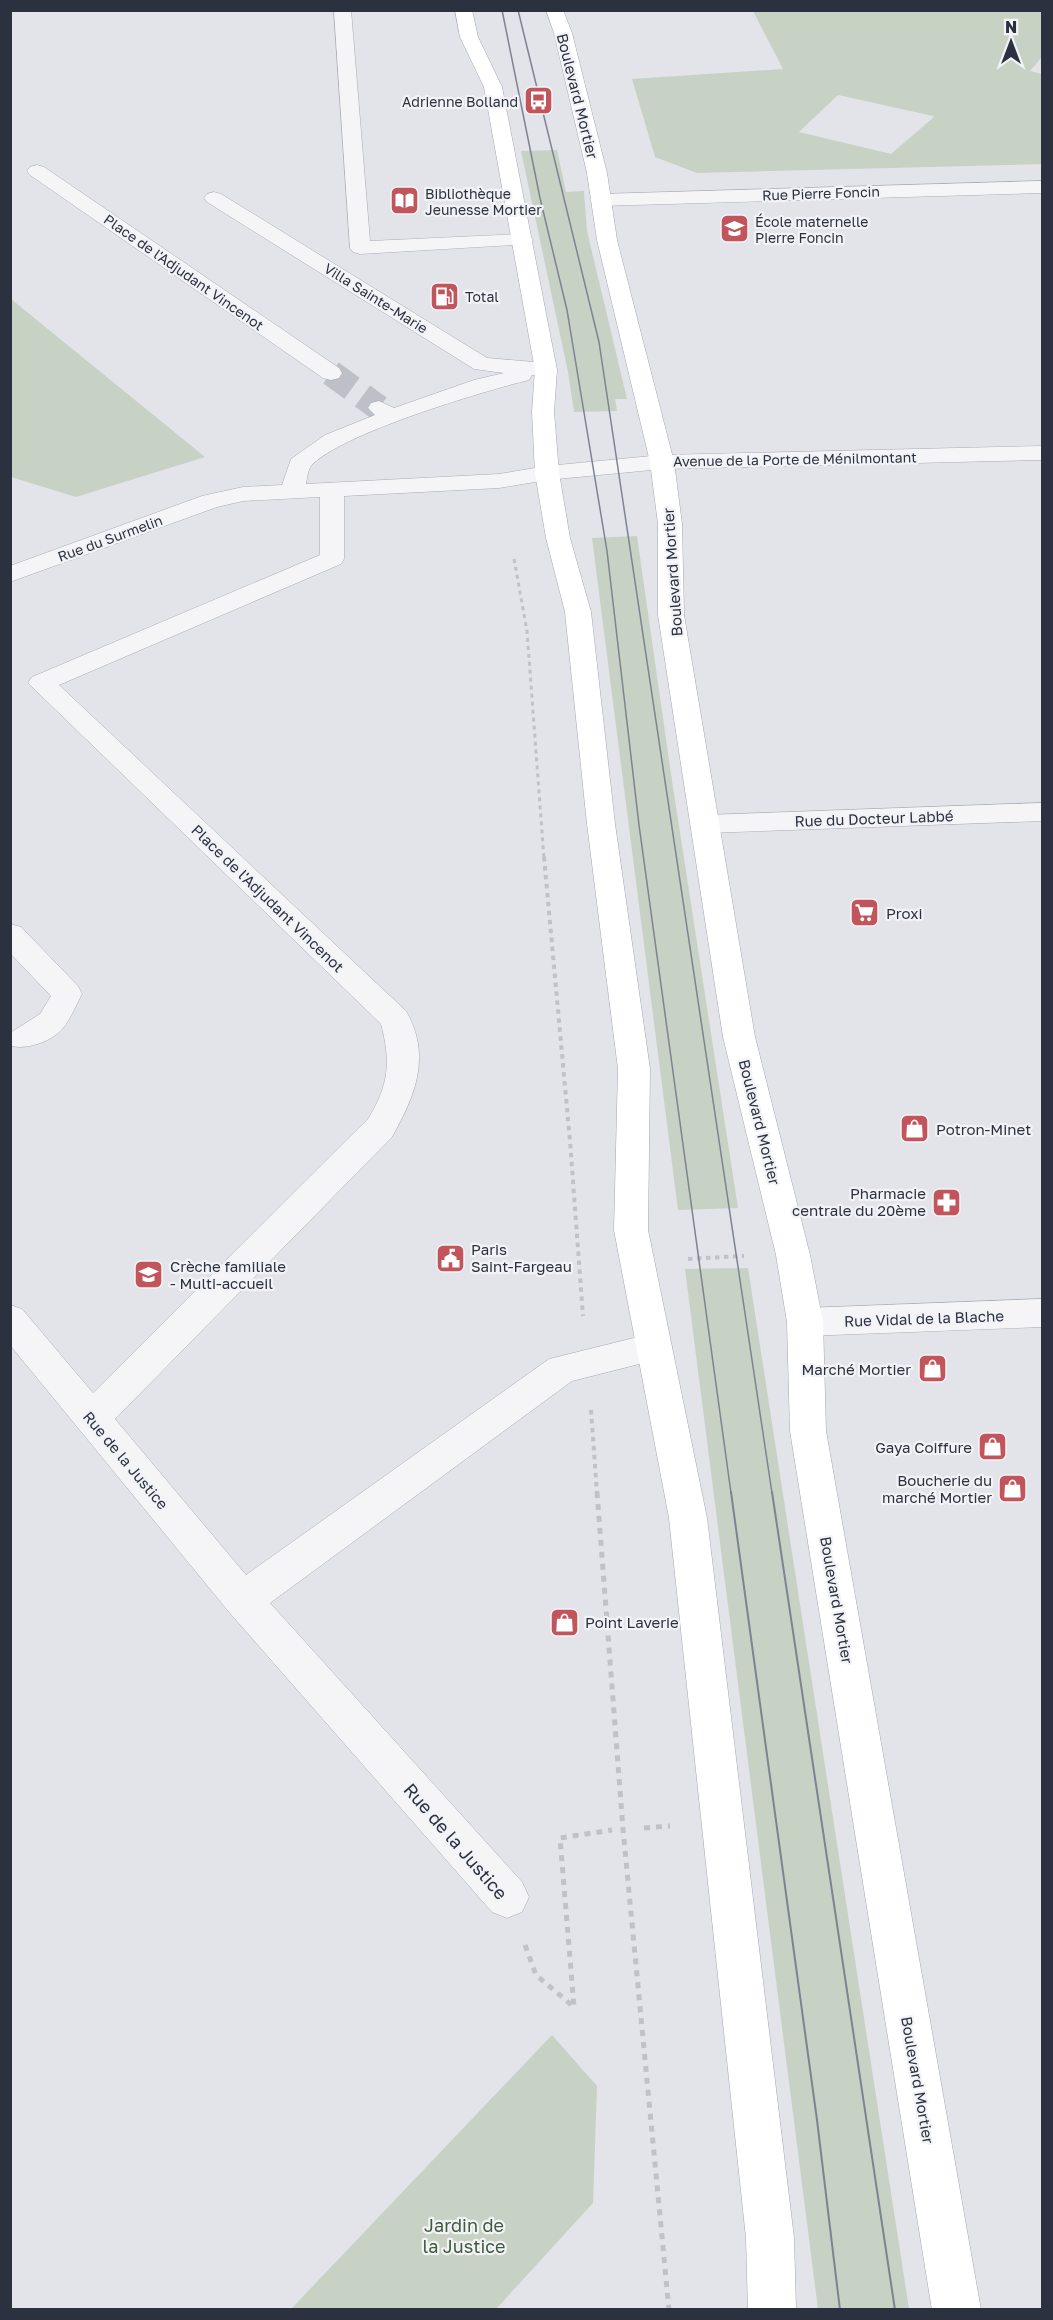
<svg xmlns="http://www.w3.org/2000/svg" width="1053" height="2320" viewBox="0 0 1053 2320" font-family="'Golos Text',sans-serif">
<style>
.green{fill:#c7d2c4;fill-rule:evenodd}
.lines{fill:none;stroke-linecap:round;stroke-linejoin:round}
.minor-tunnel{stroke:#bec0c7;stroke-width:26;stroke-dasharray:26 13;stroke-linecap:butt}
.minor-casing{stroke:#a8abb3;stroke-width:1}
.major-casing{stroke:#a3a8b4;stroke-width:1}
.path-far2{stroke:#c1c2c8;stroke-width:3;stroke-dasharray:4 4;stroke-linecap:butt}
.path-far1{stroke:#c1c2c8;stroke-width:4;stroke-dasharray:4.5 4.5;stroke-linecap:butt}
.path{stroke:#c1c2c8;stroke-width:5;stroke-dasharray:6 6;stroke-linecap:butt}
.minor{fill:#f5f5f8;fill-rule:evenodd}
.major{fill:#fff;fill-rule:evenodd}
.tram-far1{stroke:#7d8391;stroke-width:1.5}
.tram{stroke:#7d8391;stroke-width:2}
.labels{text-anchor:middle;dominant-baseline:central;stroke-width:4.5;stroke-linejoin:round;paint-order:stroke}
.far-poi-label{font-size:14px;fill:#2c313f;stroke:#f2f3f7;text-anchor:start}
.far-street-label{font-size:14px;fill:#2c313f;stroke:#f2f3f7}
.street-label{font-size:15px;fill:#2c313f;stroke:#f2f3f7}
.poi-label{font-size:15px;fill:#2c313f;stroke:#f2f3f7;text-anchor:start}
.near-street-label{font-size:18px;fill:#2c313f;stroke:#f2f3f7}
.near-park-label{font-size:18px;fill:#3e5a3b;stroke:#f2f3f7}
</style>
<rect width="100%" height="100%" fill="#e2e4e9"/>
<!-- green -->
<path class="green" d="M753,11H1042V57L1030,71L1042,74V164L697,173L655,157L632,79L783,69ZM838,95L933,116L934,117L891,154L799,132Z
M557,150L566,192L584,191L587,231L627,399H615L617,411L574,412L568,372L521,151Z
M10,299H11L205,457L76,497L11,477Z
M637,536L672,781L738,1208L678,1210L592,538Z
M748,1268L909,2309H818L685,1269Z
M552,2035L597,2086L593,2203L496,2309H291Z"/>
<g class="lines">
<!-- minor-tunnel -->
<path class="minor-tunnel" d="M331,373L379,408"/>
<defs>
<path id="minor" d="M334,10H351L370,241L523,234L530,236L533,240L530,244L360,254L353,252L350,248Z
M37,165L44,167L339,368L342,373L339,378L331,380L323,378L30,175L27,171L30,167Z
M1042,181V193L600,206L593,204L590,200L593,196L600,194Z
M214,192L221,194L487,358L546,363L554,365L557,370L554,375H532L529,380C484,391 339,434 311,466C308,470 307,479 306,484L499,474L547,466L662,455L1042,446V460L662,469L547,480L499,488L344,496V559L341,564L59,685L406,1011C432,1056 415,1096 392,1137L115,1419L246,1575L549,1359L654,1333L667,1337L672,1347L667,1357L572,1381L270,1603L522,1882L529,1897L522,1912L507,1918L492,1912L229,1612L10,1345V1305L22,1309L93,1393L368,1119C389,1085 391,1062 381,1024L28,683L32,677L320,555V497L243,501L217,507L10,582V566L202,496L243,487L282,485L291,459L325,435L375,415L368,408L371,403L379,401L394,408L474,380L504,373L474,369L207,202L204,198L207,194Z
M1042,803V821L706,833L696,830L692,824L696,818L706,815Z
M10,924L21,927L78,986L82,994C76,1005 71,1018 63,1028C53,1041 27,1050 12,1046L10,1033L40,1014L51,996L10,953Z
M1042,1299V1327L805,1336L793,1332L787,1322L793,1312L805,1308Z"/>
<path id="major" d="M455,10H472L478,37L502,87L557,370L554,412L559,473L570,538L591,612L615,824L650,1069L648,1230L707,1518L794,2238L796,2310H748L746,2238L669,1518L614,1230L618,1069L587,824L565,612L546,538L535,473L532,412L535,370L484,87L460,37Z
M546,10H563L572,33L607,173L617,240L674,462L682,524L684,615L755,1037L810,1255L823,1322L826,1431L981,2310H932L790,1431L787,1322L776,1255L723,1037L658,615V524L650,462L597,240L587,173L554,33Z"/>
</defs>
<!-- minor casing -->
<use href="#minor" class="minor-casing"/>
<!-- major casing -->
<use href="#major" class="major-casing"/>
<!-- path-far2 -->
<path class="path-far2" d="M514,559L527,631L544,859"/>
<!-- path-far1 -->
<path class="path-far1" d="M544,857L570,1141L583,1316
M688,1259L744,1256
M591,1410L597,1493"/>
<!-- path -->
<path class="path" d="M597,1492L623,1829L669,2310
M644,1828L670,1826
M525,1945L536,1975L574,2007L560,1838L612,1830"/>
<!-- minor -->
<use href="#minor" class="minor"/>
<!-- major -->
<use href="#major" class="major"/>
<!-- tram-far1 -->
<path class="tram-far1" d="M502,10L540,198L567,310L607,551L639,825L731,1493
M518,10L599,342L772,1493"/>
<!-- tram -->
<path class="tram" d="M731,1492L817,2120L840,2310
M772,1492L895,2310"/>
</g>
<!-- icons -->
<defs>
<symbol id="bus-square" viewBox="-11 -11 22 22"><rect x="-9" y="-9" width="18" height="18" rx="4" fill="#c1555b" stroke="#f2f3f7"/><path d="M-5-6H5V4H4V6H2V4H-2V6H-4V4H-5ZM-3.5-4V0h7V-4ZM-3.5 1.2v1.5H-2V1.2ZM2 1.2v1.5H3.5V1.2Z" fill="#fff"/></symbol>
<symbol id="library-square" viewBox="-11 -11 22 22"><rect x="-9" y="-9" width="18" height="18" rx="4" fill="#c1555b" stroke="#f2f3f7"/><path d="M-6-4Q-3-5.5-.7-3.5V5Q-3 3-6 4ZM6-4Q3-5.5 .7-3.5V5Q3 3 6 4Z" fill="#fff"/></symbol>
<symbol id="school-square" viewBox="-11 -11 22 22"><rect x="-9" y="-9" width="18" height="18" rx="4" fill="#c1555b" stroke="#f2f3f7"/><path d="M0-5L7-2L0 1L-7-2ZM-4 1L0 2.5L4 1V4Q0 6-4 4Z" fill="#fff"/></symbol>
<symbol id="fuel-square" viewBox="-11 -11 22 22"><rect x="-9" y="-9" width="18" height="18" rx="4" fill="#c1555b" stroke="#f2f3f7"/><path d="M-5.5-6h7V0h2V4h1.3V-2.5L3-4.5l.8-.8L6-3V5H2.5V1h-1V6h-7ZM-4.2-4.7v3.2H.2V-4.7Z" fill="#fff"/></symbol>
<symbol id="supermarket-square" viewBox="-11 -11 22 22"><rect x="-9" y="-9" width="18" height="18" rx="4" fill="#c1555b" stroke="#f2f3f7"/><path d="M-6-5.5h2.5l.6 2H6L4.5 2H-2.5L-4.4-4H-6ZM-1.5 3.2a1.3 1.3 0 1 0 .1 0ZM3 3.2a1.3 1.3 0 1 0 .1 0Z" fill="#fff"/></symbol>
<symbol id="shop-square" viewBox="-11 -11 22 22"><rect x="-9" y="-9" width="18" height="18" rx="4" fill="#c1555b" stroke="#f2f3f7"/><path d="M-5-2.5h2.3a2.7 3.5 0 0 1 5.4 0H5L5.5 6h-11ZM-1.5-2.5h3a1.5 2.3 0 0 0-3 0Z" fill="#fff"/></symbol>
<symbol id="pharmacy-square" viewBox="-11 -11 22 22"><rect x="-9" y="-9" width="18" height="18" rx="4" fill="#c1555b" stroke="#f2f3f7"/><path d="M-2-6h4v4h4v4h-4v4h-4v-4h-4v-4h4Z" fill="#fff"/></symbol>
<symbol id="civic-square" viewBox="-11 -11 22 22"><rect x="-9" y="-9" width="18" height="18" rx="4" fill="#c1555b" stroke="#f2f3f7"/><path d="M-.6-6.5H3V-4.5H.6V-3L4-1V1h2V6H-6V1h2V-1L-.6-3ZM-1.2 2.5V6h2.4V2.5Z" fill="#fff"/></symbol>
</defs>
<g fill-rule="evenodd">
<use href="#bus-square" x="522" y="84" width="33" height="33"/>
<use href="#library-square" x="388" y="184" width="33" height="33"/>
<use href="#school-square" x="718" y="212" width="33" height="33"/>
<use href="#fuel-square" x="428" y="280" width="33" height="33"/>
<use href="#supermarket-square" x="848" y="896" width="33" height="33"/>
<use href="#shop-square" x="898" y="1112" width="33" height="33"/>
<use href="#pharmacy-square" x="930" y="1186" width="33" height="33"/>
<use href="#civic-square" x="434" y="1242" width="33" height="33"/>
<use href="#school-square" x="132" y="1258" width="33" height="33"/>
<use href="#shop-square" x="916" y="1352" width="33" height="33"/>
<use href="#shop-square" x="976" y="1430" width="33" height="33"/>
<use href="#shop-square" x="996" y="1472" width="33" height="33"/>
<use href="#shop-square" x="548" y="1606" width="33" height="33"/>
</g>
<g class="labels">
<!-- far-poi labels -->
<g class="far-poi-label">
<text x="518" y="101" text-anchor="end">Adrienne Bolland</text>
<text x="425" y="193">Bibliothèque<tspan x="425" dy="16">Jeunesse Mortier</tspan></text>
<text x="755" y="221">École maternelle<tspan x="755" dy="16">Pierre Foncin</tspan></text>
<text x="465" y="296">Total</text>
</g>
<!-- far-street labels -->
<g class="far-street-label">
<text transform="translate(821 193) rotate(-2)">Rue Pierre Foncin</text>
<text transform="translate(184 272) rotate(35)">Place de l'Adjudant Vincenot</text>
<text transform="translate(376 298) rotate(32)">Villa Sainte-Marie</text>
<text transform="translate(795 459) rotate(-1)">Avenue de la Porte de Ménilmontant</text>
<text transform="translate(110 538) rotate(-20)">Rue du Surmelin</text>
</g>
<!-- street labels -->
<g class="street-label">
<text transform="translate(578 96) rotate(76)">Boulevard Mortier</text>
<text transform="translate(672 572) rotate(-94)">Boulevard Mortier</text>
<text transform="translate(874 818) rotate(-2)">Rue du Docteur Labbé</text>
<text transform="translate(268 898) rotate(44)">Place de l'Adjudant Vincenot</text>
<text transform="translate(760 1122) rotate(76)">Boulevard Mortier</text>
<text transform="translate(924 1318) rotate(-2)">Rue Vidal de la Blache</text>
<text transform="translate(126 1460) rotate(50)">Rue de la Justice</text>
<text transform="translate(837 1600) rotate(80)">Boulevard Mortier</text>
<text transform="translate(918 2080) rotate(80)">Boulevard Mortier</text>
</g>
<!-- poi labels -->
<g class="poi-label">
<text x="886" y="913">Proxi</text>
<text x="936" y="1129">Potron-Minet</text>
<text x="926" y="1193" text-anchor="end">Pharmacie<tspan x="926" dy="17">centrale du 20ème</tspan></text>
<text x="471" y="1249">Paris<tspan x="471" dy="17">Saint-Fargeau</tspan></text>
<text x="170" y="1266">Crèche familiale<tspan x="170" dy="17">- Multi-accueil</tspan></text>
<text x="911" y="1369" text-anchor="end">Marché Mortier</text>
<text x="972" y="1447" text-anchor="end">Gaya Coiffure</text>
<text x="992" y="1480" text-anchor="end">Boucherie du<tspan x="992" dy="17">marché Mortier</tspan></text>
<text x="585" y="1622">Point Laverie</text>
</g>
<!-- near-street labels -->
<g class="near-street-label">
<text transform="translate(456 1841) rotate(49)">Rue de la Justice</text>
</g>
<!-- near-park labels -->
<g class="near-park-label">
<text x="464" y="2225">Jardin de<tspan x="464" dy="21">la Justice</tspan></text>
</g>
</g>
<!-- border -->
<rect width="1053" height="2320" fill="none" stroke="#2c313f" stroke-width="24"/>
<!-- north arrow -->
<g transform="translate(1011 42)" stroke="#f2f3f7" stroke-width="4.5" paint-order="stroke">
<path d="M0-4.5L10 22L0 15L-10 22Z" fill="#2c313f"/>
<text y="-9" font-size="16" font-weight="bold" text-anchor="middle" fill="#2c313f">N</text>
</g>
</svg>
